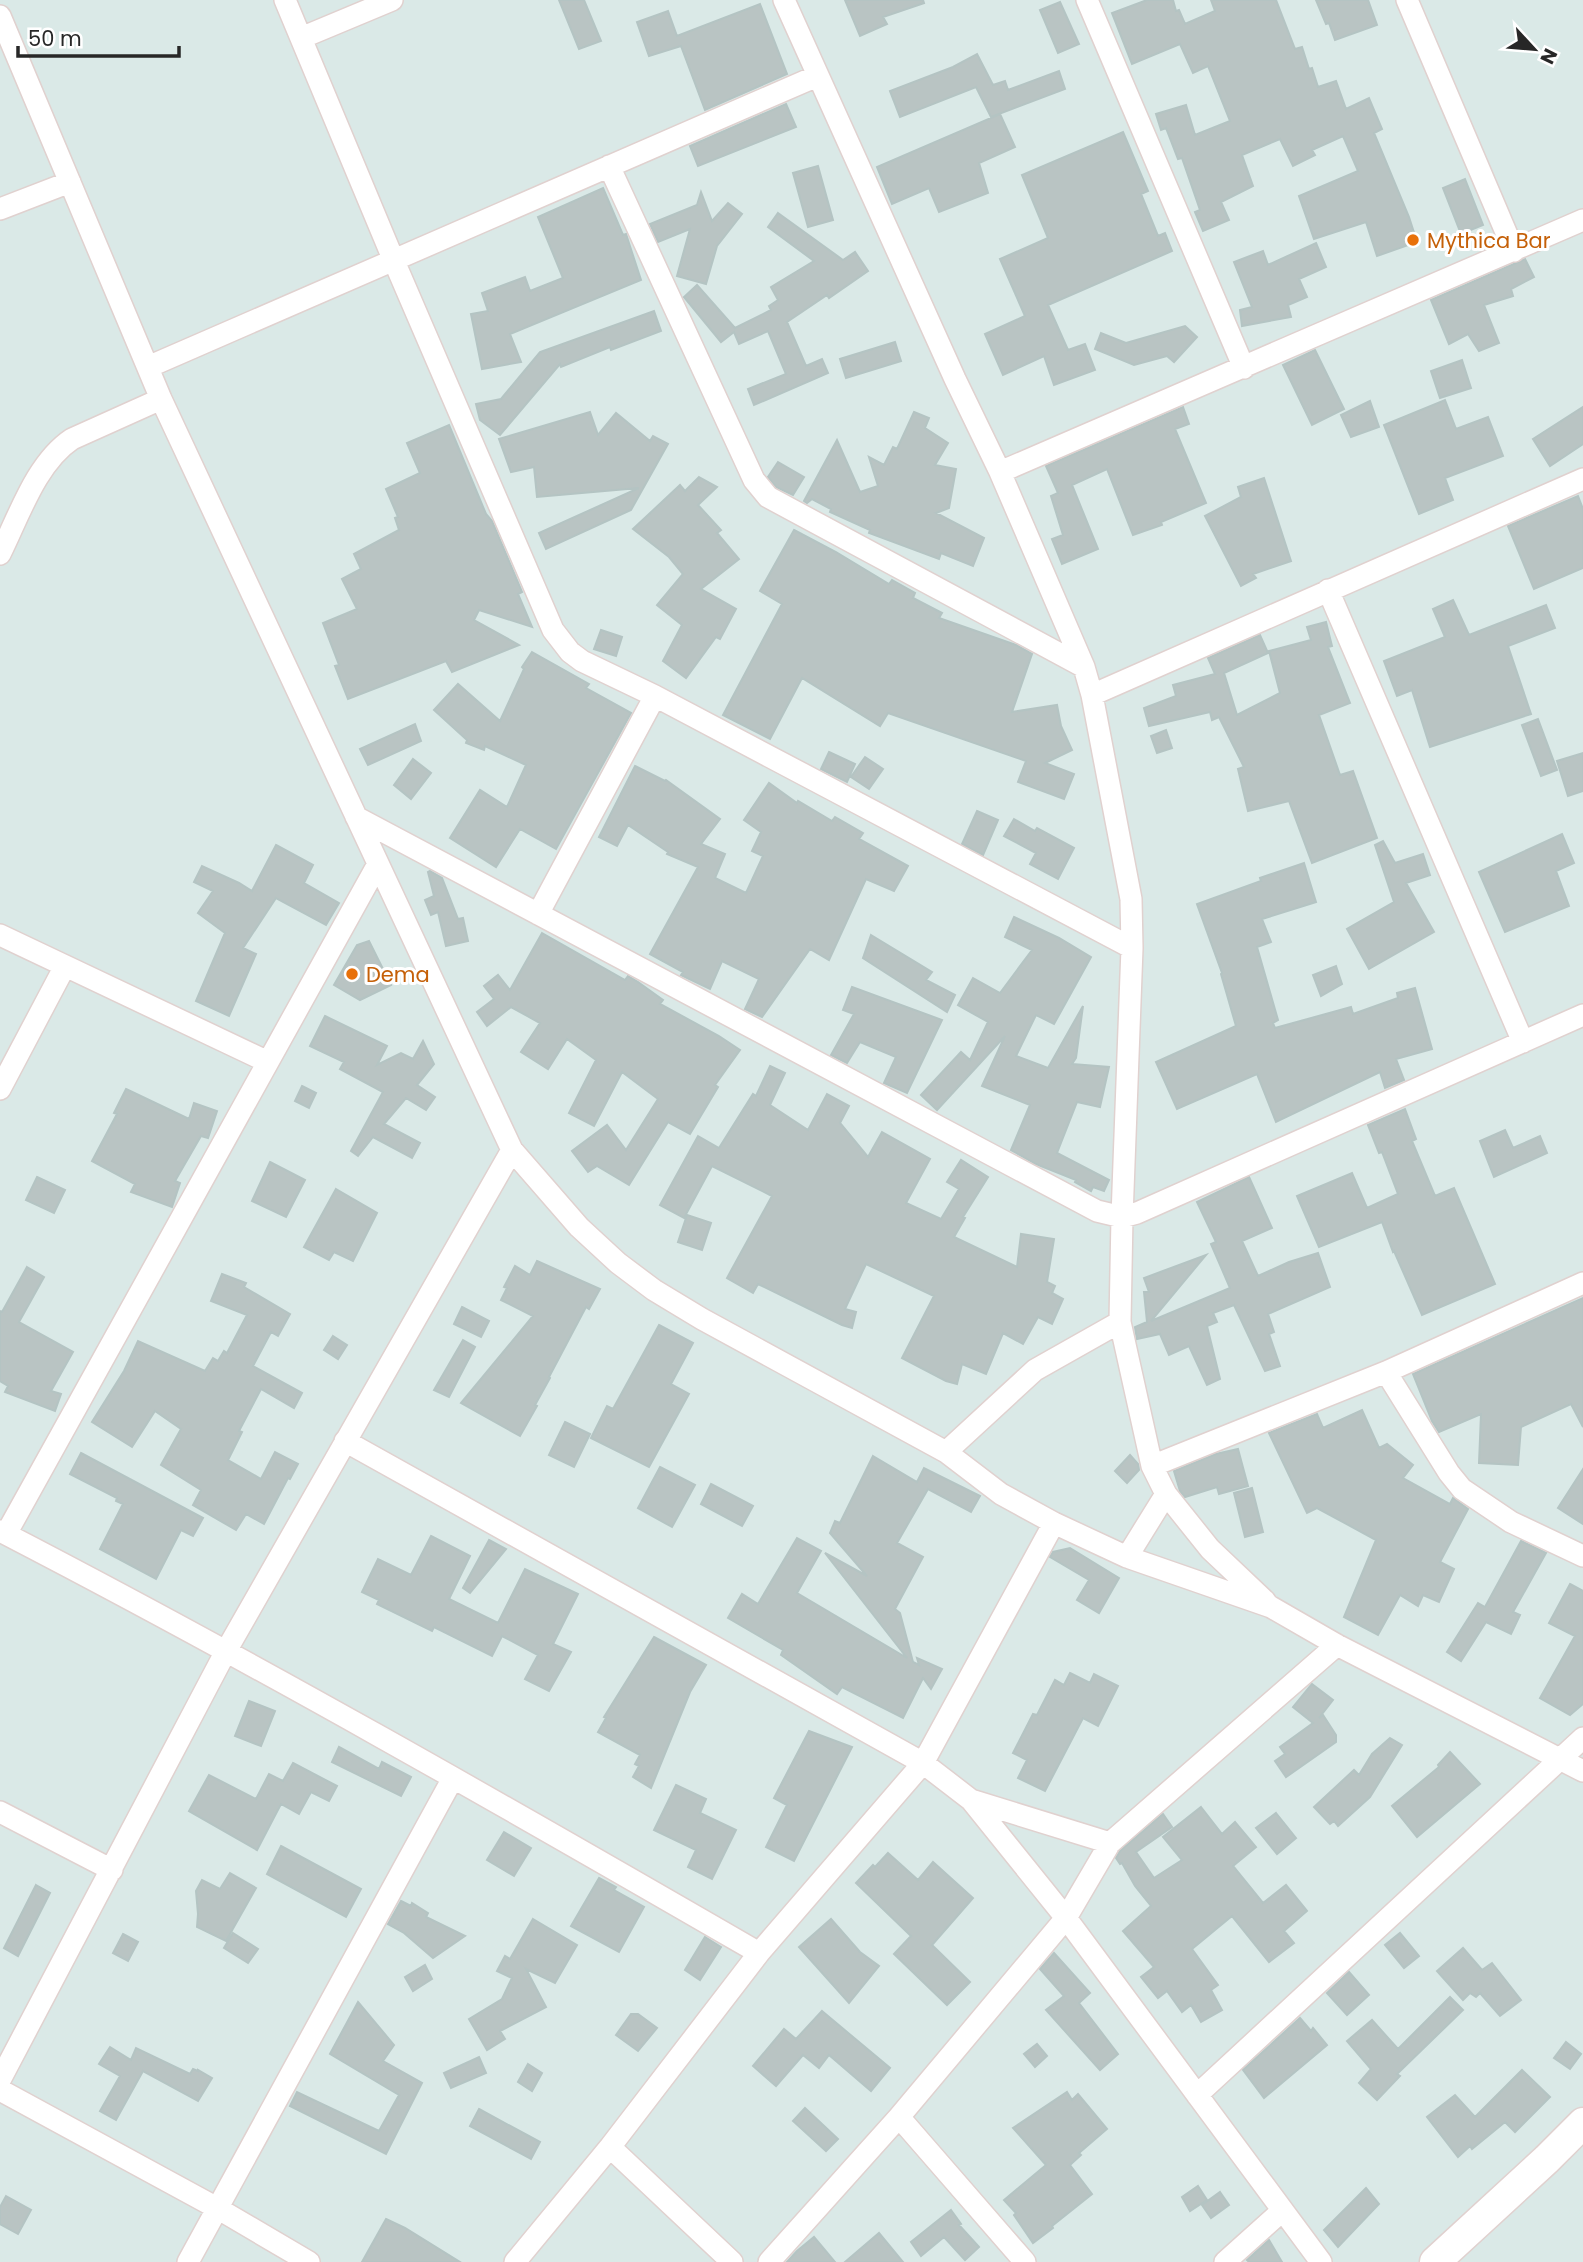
<svg xmlns="http://www.w3.org/2000/svg" width="1583" height="2262" viewBox="0 0 1583 2262" font-family="Poppins,sans-serif">
<style>
.building{fill:#b9c4c3;stroke:#b4c4c3;stroke-width:2}
.lines{fill:none;stroke-linecap:round;stroke-linejoin:round}
.street-casing{stroke:#e0d1cf;stroke-width:24}
.secondary-casing{stroke:#e0d1cf;stroke-width:33}
.street{stroke:#fff;stroke-width:21}
.secondary{stroke:#fff;stroke-width:30}
.food-dot{fill:#e8710a;stroke:#fff;stroke-width:2.5}
.labels{text-anchor:middle;dominant-baseline:central;stroke-width:6;stroke-linejoin:round;paint-order:stroke}
.food-label{font-size:21px;fill:#c56008;stroke:#fff;text-anchor:start}
</style>
<rect width="100%" height="100%" fill="#dae9e7"/>
<!-- building -->
<path class="building" d="M559,0H584L601,41L579,49Z
M845,0H923L924,3L883,17L887,24L860,36Z
M1147,0H1173L1176,11L1179,10L1185,24L1215,11L1211,0H1276L1295,49L1302,47L1309,69L1312,68L1318,87L1336,81L1346,109L1369,98L1382,129L1374,133L1409,217L1417,242L1377,256L1366,222L1314,239L1299,196L1358,171L1343,136L1312,150L1315,155L1293,166L1280,139L1242,155L1253,186L1221,202L1229,220L1203,231L1195,212L1200,210L1182,158L1178,159L1166,128L1161,130L1156,114L1186,105L1195,135L1230,121L1208,66L1193,73L1180,44L1132,64L1112,13Z
M1316,0H1368L1377,25L1335,40L1329,23L1326,24Z
M1060,2L1079,44L1058,53L1040,10Z
M760,4L787,74L705,110L681,46L649,56L637,22L668,11L677,36Z
M977,54L993,85L1005,81L1008,90L1059,71L1065,89L991,117L976,87L900,117L890,91L953,67Z
M786,104L796,127L698,166L690,146Z
M1000,114L1015,147L979,163L988,193L939,212L929,188L892,204L877,167Z
M1123,132L1148,191L1141,194L1158,236L1165,233L1172,251L1048,305L1068,350L1085,344L1095,370L1054,385L1044,356L1003,375L985,334L1025,316L1000,259L1048,238L1022,175Z
M818,166L833,220L808,227L793,173Z
M1465,179L1483,225L1461,234L1443,188Z
M603,188L623,235L626,234L641,280L510,334L521,362L482,369L471,314L488,311L482,293L525,277L530,291L563,278L538,217Z
M701,192L712,221L728,203L742,214L717,246L706,284L677,276L690,229L658,242L650,224L697,205Z
M778,213L843,260L855,252L868,271L829,298L827,295L787,322L806,366L822,359L828,373L754,405L748,389L786,374L768,331L739,344L734,332L721,342L684,297L697,285L735,328L771,310L769,306L778,300L771,287L814,261L768,227Z
M1316,243L1326,267L1299,279L1307,297L1288,305L1291,317L1242,326L1240,310L1252,307L1234,262L1263,251L1268,265Z
M1525,259L1534,277L1511,289L1513,296L1484,305L1499,343L1479,351L1468,334L1449,344L1431,300Z
M654,311L661,331L611,350L610,347L561,367L560,364L500,435L480,420L476,404L501,399L540,352Z
M1185,326L1197,337L1174,362L1167,356L1134,365L1095,349L1101,333L1126,343Z
M895,342L901,361L846,378L840,359Z
M1315,350L1344,409L1312,425L1283,365Z
M1462,360L1471,388L1440,398L1431,371Z
M1445,400L1456,429L1488,417L1503,456L1445,478L1453,500L1419,514L1384,425Z
M1370,401L1379,427L1351,437L1341,415Z
M1183,407L1189,424L1175,429L1206,503L1161,522L1162,525L1133,535L1107,469L1072,485L1098,549L1062,564L1052,539L1063,535L1051,496L1058,493L1046,466Z
M1583,407V444L1550,466L1533,439Z
M590,412L598,435L616,413L650,441L653,436L668,444L631,510L546,549L539,533L639,488L537,497L534,467L511,472L499,439Z
M914,412L929,418L925,428L948,443L935,465L956,469L949,508L936,513L984,538L973,566L941,553L939,559L869,533L870,530L830,512L831,509L812,499L807,503L804,501L837,440L860,492L878,486L869,457L884,465L893,447L897,449Z
M449,425L486,514L492,521L522,592L518,594L532,627L479,610L474,620L519,645L452,672L446,661L348,699L335,666L339,665L323,623L357,609L342,579L361,569L354,554L399,530L395,518L398,517L386,489L420,473L407,443Z
M778,462L804,477L793,495L776,487L768,477Z
M699,477L717,487L698,505L721,530L717,533L739,559L701,589L736,609L720,639L716,637L686,678L663,661L682,625L657,605L683,574L669,557L633,529L680,485L685,491Z
M1264,478L1291,561L1253,574L1256,578L1241,586L1205,516L1241,497L1238,487Z
M1578,496L1583,509V568L1534,589L1508,526Z
M794,530L836,552L889,584L892,580L915,593L913,598L942,613L939,618L1016,645L1032,654L1012,712L1057,705L1061,726L1072,750L1045,763L1074,774L1064,799L1018,782L1026,761L888,713L880,726L802,678L770,739L723,715L782,604L760,591Z
M1453,600L1469,635L1546,605L1555,628L1508,646L1531,714L1430,747L1412,690L1397,696L1384,661L1445,637L1433,609Z
M1326,622L1332,646L1328,647L1350,703L1319,715L1340,775L1353,771L1377,838L1312,863L1289,801L1248,811L1238,769L1244,767L1219,717L1212,720L1210,712L1149,726L1144,708L1176,696L1173,685L1215,674L1208,658L1260,635L1268,653L1224,673L1237,715L1280,693L1269,651L1311,640L1307,627Z
M601,630L622,637L616,656L594,649Z
M532,652L589,684L586,688L631,713L556,849L520,829L496,867L450,838L480,790L507,807L526,765L485,746L484,750L466,743L467,740L434,710L458,684L500,721L524,669L522,667Z
M1538,719L1557,770L1541,776L1522,725Z
M415,724L421,741L368,765L360,749Z
M1166,730L1172,748L1157,753L1151,736Z
M829,752L855,764L847,782L821,769Z
M1583,753V791L1568,796L1557,761Z
M865,757L883,769L869,789L851,777Z
M413,759L431,773L411,799L394,785Z
M635,766L665,781L666,780L720,819L701,844L725,854L715,878L746,893L763,856L752,851L761,832L744,820L769,783L797,803L798,801L832,821L835,817L863,833L859,839L908,866L894,891L866,879L829,960L810,949L762,1017L745,1009L759,979L722,961L710,989L681,975L683,972L650,954L698,867L667,854L668,852L628,825L617,846L599,837Z
M977,811L998,820L983,855L962,844Z
M1014,819L1035,831L1037,828L1074,848L1058,879L1030,864L1036,853L1004,836Z
M1562,834L1574,863L1556,871L1569,906L1505,932L1479,872Z
M1383,841L1395,863L1423,854L1430,875L1406,883L1434,932L1369,969L1347,929L1394,902L1375,845Z
M276,845L313,865L304,883L339,903L326,925L276,898L243,948L256,954L229,1016L196,1001L225,933L198,913L213,891L194,882L202,866L239,883L252,891Z
M1304,863L1316,902L1262,919L1271,942L1257,947L1278,1020L1273,1023L1275,1028L1351,1007L1353,1014L1398,998L1397,993L1415,988L1432,1049L1396,1059L1404,1080L1385,1088L1380,1072L1276,1122L1257,1074L1177,1109L1156,1062L1236,1026L1221,974L1222,973L1197,904L1261,881L1260,878Z
M430,871L442,878L458,919L463,918L468,941L446,946L438,912L431,915L425,900L434,896L428,872Z
M1014,917L1059,938L1091,957L1054,1024L1036,1015L1016,1056L1048,1068L1083,1006L1076,1058L1072,1064L1109,1067L1100,1107L1077,1102L1057,1153L1109,1180L1104,1191L1093,1187L1091,1191L1075,1182L1076,1180L1036,1164L1011,1150L1030,1105L982,1086L1005,1036L937,1110L921,1095L961,1052L970,1060L988,1022L958,1005L973,978L1000,993L1032,950L1005,937Z
M542,933L625,980L628,976L638,982L663,1000L660,1004L719,1036L740,1050L715,1085L718,1087L690,1134L668,1122L629,1185L597,1166L588,1172L572,1151L607,1125L626,1150L658,1099L622,1072L594,1126L569,1113L596,1060L567,1039L548,1069L521,1052L540,1023L511,1007L487,1026L477,1012L494,999L484,986L498,975L510,990Z
M871,935L932,972L926,980L955,995L947,1012L863,958Z
M369,941L391,985L360,1000L334,985L357,945Z
M1336,966L1342,984L1321,996L1313,975Z
M852,987L942,1020L907,1093L884,1083L896,1057L860,1042L847,1063L831,1055L854,1014L843,1010Z
M325,1016L387,1046L377,1065L401,1053L413,1059L423,1041L434,1064L417,1085L435,1097L426,1110L406,1098L384,1124L420,1143L412,1158L373,1137L358,1156L351,1151L383,1092L340,1069L344,1062L310,1046Z
M770,1066L785,1073L770,1105L808,1130L827,1094L849,1106L840,1123L868,1157L882,1132L930,1159L906,1203L941,1219L959,1189L947,1182L961,1160L988,1177L963,1217L965,1218L954,1237L1017,1267L1021,1234L1054,1239L1047,1282L1055,1286L1052,1293L1063,1299L1052,1324L1038,1317L1023,1344L1003,1333L986,1374L962,1364L957,1384L946,1381L902,1358L934,1296L866,1264L845,1309L856,1312L852,1328L842,1325L758,1284L753,1293L727,1278L772,1196L712,1166L684,1218L660,1205L698,1136L719,1148L753,1094L756,1096Z
M302,1086L316,1093L309,1108L295,1101Z
M126,1089L189,1119L194,1103L217,1111L208,1138L201,1136L175,1181L180,1183L172,1207L131,1192L135,1184L92,1161L117,1114L114,1113Z
M1405,1109L1416,1139L1412,1141L1435,1196L1454,1188L1495,1284L1422,1315L1394,1251L1393,1252L1382,1222L1319,1247L1297,1196L1352,1173L1367,1208L1398,1194L1382,1152L1379,1153L1368,1125Z
M1505,1130L1513,1148L1540,1136L1547,1153L1494,1177L1480,1141Z
M270,1162L305,1180L286,1217L252,1201Z
M37,1177L65,1190L54,1213L26,1200Z
M1249,1177L1272,1228L1242,1241L1258,1276L1289,1262L1318,1253L1330,1287L1268,1314L1274,1332L1269,1334L1280,1366L1265,1371L1234,1305L1213,1313L1217,1322L1207,1326L1220,1379L1207,1385L1189,1346L1169,1355L1160,1334L1137,1339L1135,1327L1147,1322L1144,1292H1149L1144,1278L1206,1255L1151,1321L1230,1288L1211,1244L1216,1242L1197,1202Z
M336,1189L377,1213L353,1261L334,1252L329,1260L304,1247Z
M687,1215L711,1223L702,1250L678,1242Z
M537,1261L600,1289L589,1309L586,1307L549,1377L550,1378L535,1405L537,1406L520,1436L461,1403L533,1316L501,1300L507,1288L504,1287L515,1266L530,1275Z
M27,1267L44,1277L19,1322L73,1352L51,1391L61,1394L55,1411L5,1392L8,1386L0,1381V1311L2,1312Z
M222,1274L246,1283L244,1287L290,1314L278,1336L271,1332L253,1366L302,1393L294,1408L261,1389L239,1431L242,1432L228,1460L261,1479L275,1452L298,1464L290,1479L288,1478L264,1524L246,1514L236,1530L193,1505L201,1490L161,1465L181,1429L155,1411L132,1447L92,1422L124,1371L138,1341L205,1371L213,1358L218,1361L224,1351L227,1353L247,1315L211,1301Z
M1583,1298V1427L1571,1404L1521,1427L1518,1465L1479,1463L1481,1414L1439,1432L1432,1421L1413,1374Z
M462,1307L489,1321L481,1337L454,1324Z
M659,1325L693,1343L671,1384L689,1394L649,1467L591,1438L607,1406L613,1409Z
M333,1336L347,1345L338,1359L324,1350Z
M463,1340L475,1347L449,1397L434,1390Z
M1362,1410L1379,1448L1387,1444L1413,1465L1403,1478L1450,1504L1453,1498L1468,1509L1440,1562L1454,1569L1439,1602L1423,1595L1418,1606L1400,1595L1378,1635L1344,1617L1376,1540L1317,1508L1307,1513L1269,1433L1317,1414L1323,1428Z
M565,1422L590,1434L574,1467L549,1455Z
M1238,1449L1248,1486L1219,1494L1217,1487L1185,1497L1180,1491L1174,1471L1216,1454Z
M81,1453L203,1518L193,1536L181,1530L156,1579L100,1549L123,1504L116,1501L117,1498L70,1474Z
M1130,1455L1138,1464L1139,1470L1127,1483L1115,1471Z
M873,1456L917,1482L924,1468L980,1496L971,1512L928,1489L897,1543L923,1557L895,1609L900,1613L913,1662L919,1665L917,1658L942,1669L931,1689L923,1678L903,1718L842,1687L837,1694L781,1655L783,1650L728,1618L742,1594L758,1604L797,1538L821,1551L797,1593L907,1658L825,1553L867,1576L830,1533L835,1521L840,1523Z
M660,1467L695,1485L672,1527L638,1508Z
M1583,1469V1524L1558,1508Z
M711,1484L753,1506L742,1526L701,1504Z
M1252,1488L1263,1532L1245,1537L1234,1493Z
M431,1536L470,1556L449,1599L498,1623L525,1569L578,1594L553,1644L571,1652L549,1691L525,1679L538,1655L502,1636L492,1656L434,1627L432,1631L377,1604L379,1600L362,1592L378,1559L411,1575Z
M489,1540L506,1549L470,1593L463,1588Z
M1521,1541L1546,1553L1513,1612L1520,1615L1511,1634L1486,1622L1461,1661L1447,1652L1478,1603L1485,1607Z
M1070,1548L1119,1578L1099,1613L1077,1600L1089,1580L1050,1557L1053,1552Z
M1570,1584L1583,1591V1704L1570,1715L1540,1698L1575,1636L1549,1623Z
M654,1637L706,1665L690,1692L651,1788L633,1777L639,1766L635,1764L640,1755L598,1732L606,1718L604,1717Z
M1070,1673L1090,1683L1094,1674L1118,1686L1098,1726L1083,1718L1045,1791L1018,1778L1027,1760L1013,1753L1033,1714L1037,1715L1055,1680L1064,1685Z
M1312,1684L1333,1700L1319,1718L1323,1715L1336,1735V1742L1286,1777L1275,1761L1285,1754L1280,1747L1313,1723L1293,1707Z
M249,1701L275,1711L261,1746L235,1736Z
M809,1731L852,1747L794,1861L766,1847L787,1805L774,1798Z
M1390,1738L1402,1745L1370,1797L1338,1826L1334,1821L1330,1824L1314,1807L1354,1770L1359,1775L1372,1754Z
M339,1747L379,1769L382,1762L411,1777L401,1796L332,1762Z
M1450,1752L1480,1784L1417,1837L1392,1806L1439,1767L1438,1765Z
M293,1763L337,1786L329,1801L311,1792L299,1814L281,1804L257,1850L189,1811L209,1775L256,1799L269,1774L283,1781Z
M676,1785L706,1799L700,1813L736,1830L712,1879L688,1867L696,1850L654,1830Z
M1201,1807L1222,1834L1235,1822L1256,1847L1233,1866L1263,1903L1286,1885L1307,1911L1284,1931L1294,1943L1269,1962L1232,1916L1192,1949L1218,1985L1211,1990L1222,2010L1201,2022L1191,2005L1182,2012L1167,1991L1158,1998L1141,1977L1154,1967L1123,1931L1151,1906L1135,1886L1122,1863L1120,1864L1116,1858L1120,1851L1163,1814L1172,1827L1136,1852L1154,1878L1182,1860L1163,1837Z
M1276,1813L1296,1838L1277,1854L1256,1828Z
M504,1832L531,1848L514,1876L487,1860Z
M281,1846L361,1889L346,1917L267,1874Z
M888,1853L918,1880L933,1862L973,1898L932,1945L970,1982L947,2005L894,1954L911,1936L856,1883L873,1865L875,1867Z
M230,1873L256,1888L226,1941L197,1927L198,1914L196,1891L202,1880L220,1889Z
M599,1878L616,1887L614,1890L644,1907L619,1952L571,1926Z
M36,1885L50,1893L18,1956L4,1948Z
M401,1901L411,1906L412,1903L428,1913L426,1917L465,1936L433,1958L404,1933L388,1924Z
M533,1919L577,1945L555,1983L526,1969L546,2007L500,2031L505,2039L487,2050L469,2019L502,1999L512,1978L497,1971L505,1956L510,1959Z
M831,1919L860,1952L879,1966L849,2003L799,1947Z
M233,1933L258,1949L248,1963L224,1948Z
M1400,1933L1419,1956L1404,1968L1385,1945Z
M123,1934L138,1942L128,1961L113,1953Z
M705,1937L721,1947L700,1980L685,1970Z
M1463,1948L1482,1970L1492,1963L1521,2000L1500,2016L1480,1993L1476,1997L1470,1993L1463,2000L1437,1971Z
M1054,1953L1090,1993L1079,2003L1118,2054L1100,2070L1046,2010L1064,1996L1040,1969Z
M425,1965L432,1979L413,1991L405,1977Z
M1349,1972L1369,1995L1347,2015L1327,1993Z
M1450,1997L1463,2010L1397,2074L1400,2076L1377,2100L1359,2083L1371,2069L1347,2041L1372,2020L1398,2049Z
M358,2002L394,2045L383,2061L422,2083L386,2154L290,2106L297,2092L379,2131L399,2095L330,2054Z
M822,2011L890,2068L871,2091L829,2055L819,2068L803,2055L776,2086L753,2066L784,2029L796,2039Z
M631,2014H638L657,2028L638,2051L616,2035Z
M1300,2018L1311,2031L1313,2028L1327,2045L1264,2098L1243,2070Z
M1566,2042L1581,2054L1570,2069L1554,2058Z
M1037,2044L1047,2056L1035,2067L1024,2054Z
M110,2047L131,2060L136,2048L190,2074L193,2069L198,2071V2070L212,2078L198,2101L143,2071L116,2120L100,2111L120,2076L99,2064Z
M479,2057L486,2073L451,2088L444,2073Z
M528,2064L542,2073L532,2091L518,2082Z
M1522,2070L1550,2097L1515,2132L1505,2122L1472,2149L1470,2146L1458,2157L1427,2117L1455,2095L1475,2117Z
M1067,2092L1072,2100L1078,2094L1107,2129L1079,2153L1081,2155L1070,2165L1092,2194L1052,2226L1053,2228L1033,2243L1014,2215L1016,2213L1004,2200L1046,2165L1013,2128Z
M805,2108L838,2139L826,2151L793,2121Z
M479,2109L540,2142L531,2159L470,2126Z
M1198,2186L1207,2200L1190,2211L1182,2197Z
M1366,2188L1379,2204L1338,2247L1324,2230Z
M1220,2192L1229,2205L1211,2218L1202,2205Z
M6,2196L31,2210L18,2234L0,2224V2207Z
M951,2210L961,2224L959,2225L979,2247L965,2260L944,2237L921,2256L911,2242Z
M386,2219L405,2228L460,2262H362Z
M879,2233L903,2262H845Z
M814,2237L835,2262H787L797,2251Z
M1269,2240L1282,2262H1249L1247,2260Z"/>
<g class="lines">
<defs>
<path id="street" d="M285,0L394,261L553,630L570,652L582,661L655,696L1132,948
M784,0L955,379L1000,472L1084,667L1092,695L1131,899L1132,948L1122,1217L1120,1322L1152,1466L1166,1494L1210,1549L1265,1601
M1087,0L1244,368
M1407,0L1514,251
M0,16L161,399L512,1150L579,1227L618,1263L654,1290L702,1319L946,1452L1001,1494L1054,1523L1127,1557L1271,1607L1337,1645L1583,1771
M301,38L392,0
M609,166L754,480L768,497L1084,667
M0,209L70,182
M148,367L817,76
M1000,472L1583,220
M0,554C19,516 36,463 72,439L161,399
M1328,590L1523,1042
M1092,695L1583,479
M356,817L1097,1211L1122,1217L1137,1213L1583,1015
M538,914L655,696
M0,935L268,1062
M0,1089L65,966
M1386,1372L1449,1473L1462,1489L1511,1522L1583,1556
M345,1441L923,1763L971,1800L1066,1918L1321,2262
M946,1452L1035,1370L1120,1322
M1152,1466L1386,1372L1583,1283
M0,1531C257,1664 508,1808 759,1953
M6,1534L378,864
M1127,1557L1166,1494
M971,1800L1110,1843
M0,1812L112,1870
M0,2080L226,1651L512,1150
M0,2090L217,2208L309,2262
M1197,2095L1583,1738
M899,2117L1025,2262
M610,2147L732,2262
M188,2262L453,1778
M515,2262L610,2147L759,1953L923,1763L1054,1523
M769,2262L899,2117L1066,1918L1110,1843L1337,1645
M1225,2262L1282,2211"/>
<path id="secondary" d="M1435,2262L1547,2159L1583,2123"/>
</defs>
<!-- street casing -->
<use href="#street" class="street-casing"/>
<!-- secondary casing -->
<use href="#secondary" class="secondary-casing"/>
<!-- street -->
<use href="#street" class="street"/>
<!-- secondary -->
<use href="#secondary" class="secondary"/>
</g>
<!-- markers -->
<g class="food-dot">
<circle cx="1413" cy="240" r="7"/>
<circle cx="352" cy="974" r="7"/>
</g>
<g class="labels">
<!-- food labels -->
<g class="food-label">
<text x="1427" y="240">Mythica Bar</text>
<text x="366" y="974">Dema</text>
</g>
</g>
<!-- north arrow -->
<g transform="translate(1534 49) rotate(116)" stroke="#ffffff" stroke-width="5" paint-order="stroke">
<path d="M0-5L12 26L0 18L-12 26Z" fill="#272727"/>
<text y="-10" font-size="19" font-weight="bold" text-anchor="middle" fill="#272727">N</text>
</g>
<!-- scale -->
<path d="M18 46v10h161v-10" fill="none" stroke="#272727" stroke-width="3.5"/>
<text x="28" y="46" font-size="21" fill="#272727" stroke="#ffffff" stroke-width="5" paint-order="stroke">50 m</text>
</svg>
